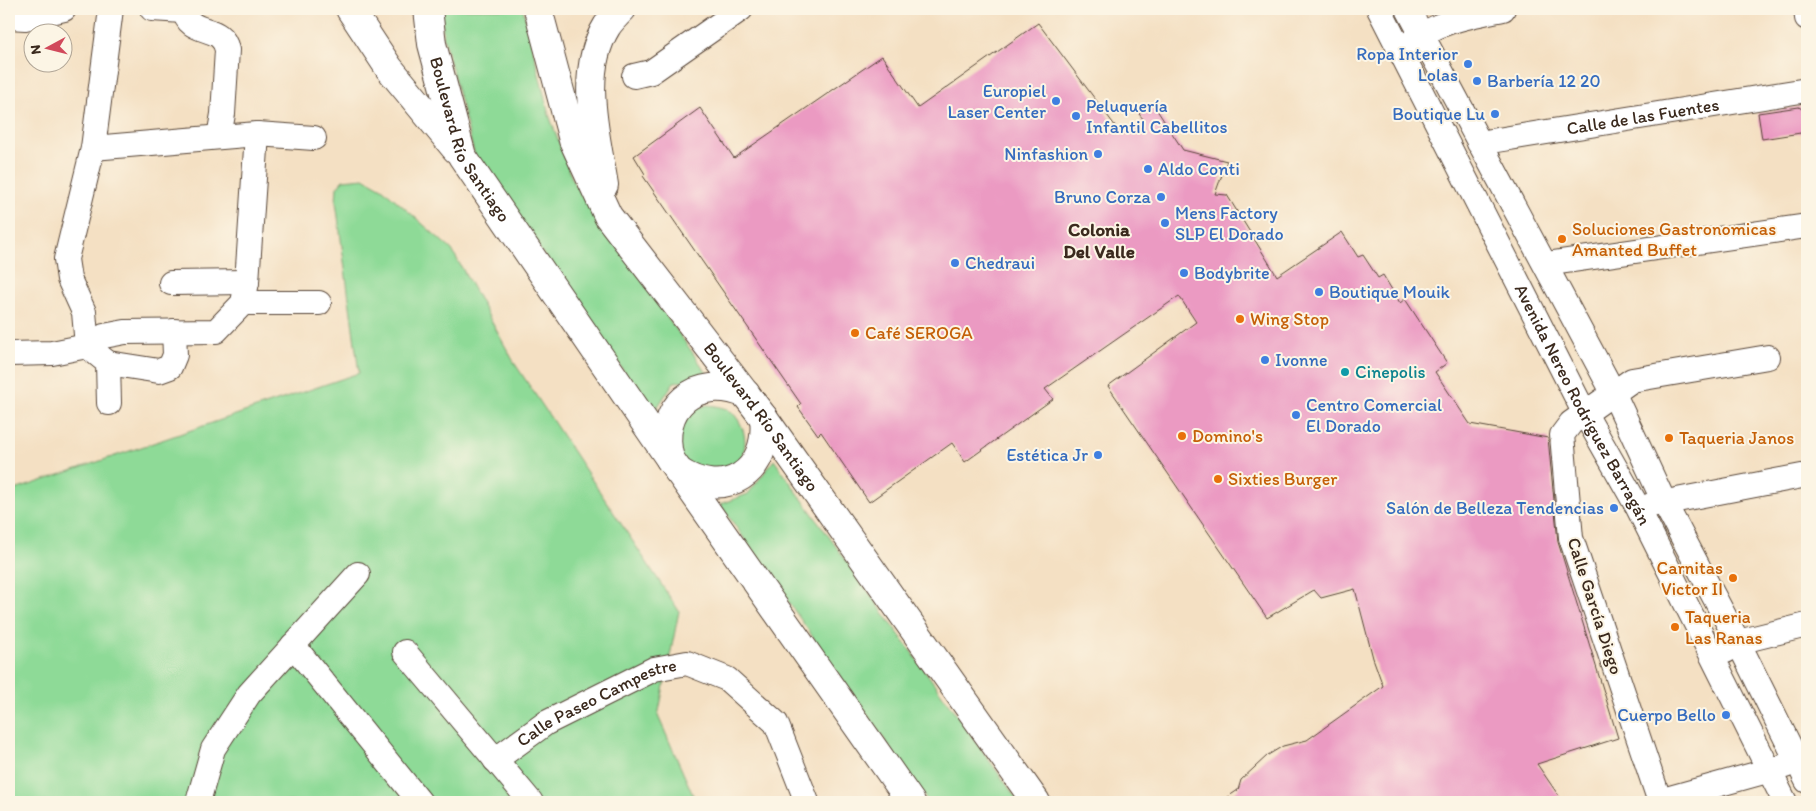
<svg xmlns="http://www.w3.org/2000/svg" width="1816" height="811" viewBox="0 0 1816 811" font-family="Itim,sans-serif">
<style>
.green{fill:#8eda97;stroke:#64825a}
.building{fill:#eb9ac2}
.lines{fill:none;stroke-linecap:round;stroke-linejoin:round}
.minor-casing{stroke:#574537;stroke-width:26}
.major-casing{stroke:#574537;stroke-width:30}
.minor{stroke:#fff;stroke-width:24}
.major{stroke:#fff;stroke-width:28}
.shop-dot{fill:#3f7fe0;stroke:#fcf5e5;stroke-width:2}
.food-dot{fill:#e8710a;stroke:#fcf5e5;stroke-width:2}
.culture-dot{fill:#0f9aa8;stroke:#fcf5e5;stroke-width:2}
.labels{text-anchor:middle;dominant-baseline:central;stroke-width:4;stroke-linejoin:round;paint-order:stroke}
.shop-label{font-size:18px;fill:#366cbe;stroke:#fcf5e5;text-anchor:start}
.street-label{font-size:18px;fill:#3b2a1e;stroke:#fcf5e5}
.food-label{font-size:18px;fill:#c56008;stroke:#fcf5e5;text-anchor:start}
.culture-label{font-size:18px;fill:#0d838f;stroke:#fcf5e5;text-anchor:start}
.neighbourhood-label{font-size:19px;font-weight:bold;fill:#3b2a1e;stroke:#fcf5e5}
</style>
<rect width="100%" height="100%" fill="#fcf5e5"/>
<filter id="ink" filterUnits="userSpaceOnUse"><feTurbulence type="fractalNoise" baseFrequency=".02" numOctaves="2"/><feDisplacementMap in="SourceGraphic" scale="10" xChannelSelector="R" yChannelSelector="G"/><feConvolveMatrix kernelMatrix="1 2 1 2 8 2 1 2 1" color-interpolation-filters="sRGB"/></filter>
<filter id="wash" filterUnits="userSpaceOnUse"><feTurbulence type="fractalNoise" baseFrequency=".0096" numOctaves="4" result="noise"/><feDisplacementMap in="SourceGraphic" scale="20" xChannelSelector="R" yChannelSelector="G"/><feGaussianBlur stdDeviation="1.12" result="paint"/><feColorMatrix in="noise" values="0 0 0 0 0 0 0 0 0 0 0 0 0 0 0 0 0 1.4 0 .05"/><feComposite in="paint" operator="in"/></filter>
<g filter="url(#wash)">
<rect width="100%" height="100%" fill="#f4e0c3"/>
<!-- green -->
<path class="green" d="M442,9H523L549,115L574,184L711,379L674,382L653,414L474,153L443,35Z
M364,178L382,188L452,250L515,364L679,611L658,716L696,802H9V508L12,491L359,373L336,202L337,187L343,180Z
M708,405C716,406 724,407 730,411C745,422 751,449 737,463C731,468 723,472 717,476L683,464L675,432C685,417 690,409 708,405Z
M774,460L1019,802H928L720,504L748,494Z"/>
<g id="blocks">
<!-- building -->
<path class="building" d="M1038,23L1122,135L1144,120L1139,114L1153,104L1183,150L1227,161L1215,194L1227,195L1277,276L1342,232L1358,257L1363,255L1378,278L1383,275L1400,303L1405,299L1447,363L1435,372L1470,424L1548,438L1558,542L1618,738L1537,764L1563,802H1220L1238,790L1241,780L1268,755L1283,746L1307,740L1383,686L1373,658L1355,589L1321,598L1314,590L1267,618L1108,386L1196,322L1179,296L1045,389L1053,399L965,462L952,443L869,502L821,432L818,435L798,407L801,404L643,176L645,174L634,156L700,108L734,158L882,56L918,108Z
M1799,107L1806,112L1807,132L1762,139L1758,113Z"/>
</g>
</g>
<g filter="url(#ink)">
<use href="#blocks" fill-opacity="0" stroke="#574537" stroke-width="1"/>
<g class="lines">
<defs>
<g id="minor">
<path d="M152,9L183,11"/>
<path d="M184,9C188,38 222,22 227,50L223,114L219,137"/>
<path id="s1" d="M1379,9L1585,414L1637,506L1785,802"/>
<path d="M1408,9L1613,392L1665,504L1738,642L1807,781"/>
<path d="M1806,9L1807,18"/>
<path d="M9,17L25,18L64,9"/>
<path d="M1410,43C1438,21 1469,16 1503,9"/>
<path d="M634,76L651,72L741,9"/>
<path id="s2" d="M1479,143L1807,90"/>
<path d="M93,148L257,134L314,138"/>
<path d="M1546,264L1807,226"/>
<path d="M171,283L247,282"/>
<path d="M243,303H319"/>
<path d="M9,354L52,353L87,346L104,336L125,332L216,331L243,303L247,282L257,134"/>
<path d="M108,363L159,371L170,367L175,355L174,331"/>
<path d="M109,403L108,363L87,346L84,312L69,279L66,259L93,148L111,9"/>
<path d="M1651,505L1807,475"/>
<path d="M293,645L420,802"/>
<path d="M1726,651L1738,642L1807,625"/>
<path d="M405,652L531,802"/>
<path id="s3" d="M495,760L546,723L654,669L687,663L727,679L776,723L807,802"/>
<path d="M1659,801L1785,766"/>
<path d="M198,802L213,749L249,694L358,574"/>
<path d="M1660,802L1571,538L1562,435L1571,423L1632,380L1768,357"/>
</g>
<g id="major">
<path d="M350,9L389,68L456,149"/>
<path id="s4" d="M428,9L432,44L462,156L670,459L911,802"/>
<path id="s5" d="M538,9L573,140L608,216L764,418L1036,802"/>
<path d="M604,185C596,134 578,73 607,26C611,20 617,14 622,9"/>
<path d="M670,459C656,407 697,373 746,394"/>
<path d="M678,471C725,502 770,472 764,418"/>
</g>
</defs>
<!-- minor casing -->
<use href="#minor" class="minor-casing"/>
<!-- major casing -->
<use href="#major" class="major-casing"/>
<!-- minor -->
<use href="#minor" class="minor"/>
<!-- major -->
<use href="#major" class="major"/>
</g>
</g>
<!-- markers -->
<g class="shop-dot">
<circle cx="1468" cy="64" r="5"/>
<circle cx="1477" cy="81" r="5"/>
<circle cx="1056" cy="101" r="5"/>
<circle cx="1495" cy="114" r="5"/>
<circle cx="1076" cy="116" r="5"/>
<circle cx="1098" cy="154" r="5"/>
<circle cx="1148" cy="169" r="5"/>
<circle cx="1161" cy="197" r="5"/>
<circle cx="1165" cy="223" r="5"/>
<circle cx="955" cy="263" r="5"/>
<circle cx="1184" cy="273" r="5"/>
<circle cx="1319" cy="292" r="5"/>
<circle cx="1265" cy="360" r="5"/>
<circle cx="1296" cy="415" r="5"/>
<circle cx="1098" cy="455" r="5"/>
<circle cx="1614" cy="508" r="5"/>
<circle cx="1726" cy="715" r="5"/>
</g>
<g class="food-dot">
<circle cx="1562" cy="239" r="5"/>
<circle cx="1240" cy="319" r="5"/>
<circle cx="855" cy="333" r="5"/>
<circle cx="1182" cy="436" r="5"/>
<circle cx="1669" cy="438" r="5"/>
<circle cx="1218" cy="479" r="5"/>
<circle cx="1733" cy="578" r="5"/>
<circle cx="1675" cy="627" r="5"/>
</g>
<circle class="culture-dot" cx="1345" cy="372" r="5"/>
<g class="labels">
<!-- shop labels -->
<g class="shop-label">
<text x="1458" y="54" text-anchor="end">Ropa Interior<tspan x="1458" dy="21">Lolas</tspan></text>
<text x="1487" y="81">Barbería 12 20</text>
<text x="1046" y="91" text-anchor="end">Europiel<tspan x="1046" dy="21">Laser Center</tspan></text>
<text x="1086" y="106">Peluquería<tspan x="1086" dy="21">Infantil Cabellitos</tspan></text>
<text x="1485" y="114" text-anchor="end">Boutique Lu</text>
<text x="1088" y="154" text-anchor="end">Ninfashion</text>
<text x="1158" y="169">Aldo Conti</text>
<text x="1151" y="197" text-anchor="end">Bruno Corza</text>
<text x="1175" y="213">Mens Factory<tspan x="1175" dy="21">SLP El Dorado</tspan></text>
<text x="965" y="263">Chedraui</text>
<text x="1194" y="273">Bodybrite</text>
<text x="1329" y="292">Boutique Mouik</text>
<text x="1275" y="360">Ivonne</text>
<text x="1306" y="405">Centro Comercial<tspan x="1306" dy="21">El Dorado</tspan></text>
<text x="1088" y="455" text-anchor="end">Estética Jr</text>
<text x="1604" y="508" text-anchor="end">Salón de Belleza Tendencias</text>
<text x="1716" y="715" text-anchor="end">Cuerpo Bello</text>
</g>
<!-- street labels -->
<g class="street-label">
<text stroke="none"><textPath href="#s2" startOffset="166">Calle de las Fuentes</textPath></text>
<text stroke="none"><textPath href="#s4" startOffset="139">Boulevard Río Santiago</textPath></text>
<text stroke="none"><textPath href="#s1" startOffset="445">Avenida Nereo Rodríguez Barragán</textPath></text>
<text stroke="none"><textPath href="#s5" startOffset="472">Boulevard Río Santiago</textPath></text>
<text transform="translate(1595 606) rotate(72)">Calle García Diego</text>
<text stroke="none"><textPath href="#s3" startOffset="118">Calle Paseo Campestre</textPath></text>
</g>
<!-- food labels -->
<g class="food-label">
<text x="1572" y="229">Soluciones Gastronomicas<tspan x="1572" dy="21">Amanted Buffet</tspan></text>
<text x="1250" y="319">Wing Stop</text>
<text x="865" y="333">Café SEROGA</text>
<text x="1192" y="436">Domino's</text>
<text x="1679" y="438">Taqueria Janos</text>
<text x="1228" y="479">Sixties Burger</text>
<text x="1723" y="568" text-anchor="end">Carnitas<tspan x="1723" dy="21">Victor II</tspan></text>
<text x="1685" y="617">Taqueria<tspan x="1685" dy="21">Las Ranas</tspan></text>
</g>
<!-- culture labels -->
<g class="culture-label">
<text x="1355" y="372">Cinepolis</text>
</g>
<!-- neighbourhood labels -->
<g class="neighbourhood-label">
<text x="1099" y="229">Colonia<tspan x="1099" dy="22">Del Valle</tspan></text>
</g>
</g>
<!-- margin -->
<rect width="1816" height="811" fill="none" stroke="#fcf5e5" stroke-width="30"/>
<!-- north arrow -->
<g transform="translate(48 48) rotate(263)"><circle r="24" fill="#fcf5e5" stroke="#afa495"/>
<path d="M0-4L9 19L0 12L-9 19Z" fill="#d1495b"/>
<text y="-8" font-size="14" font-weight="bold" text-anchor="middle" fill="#3b2a1e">N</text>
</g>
</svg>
